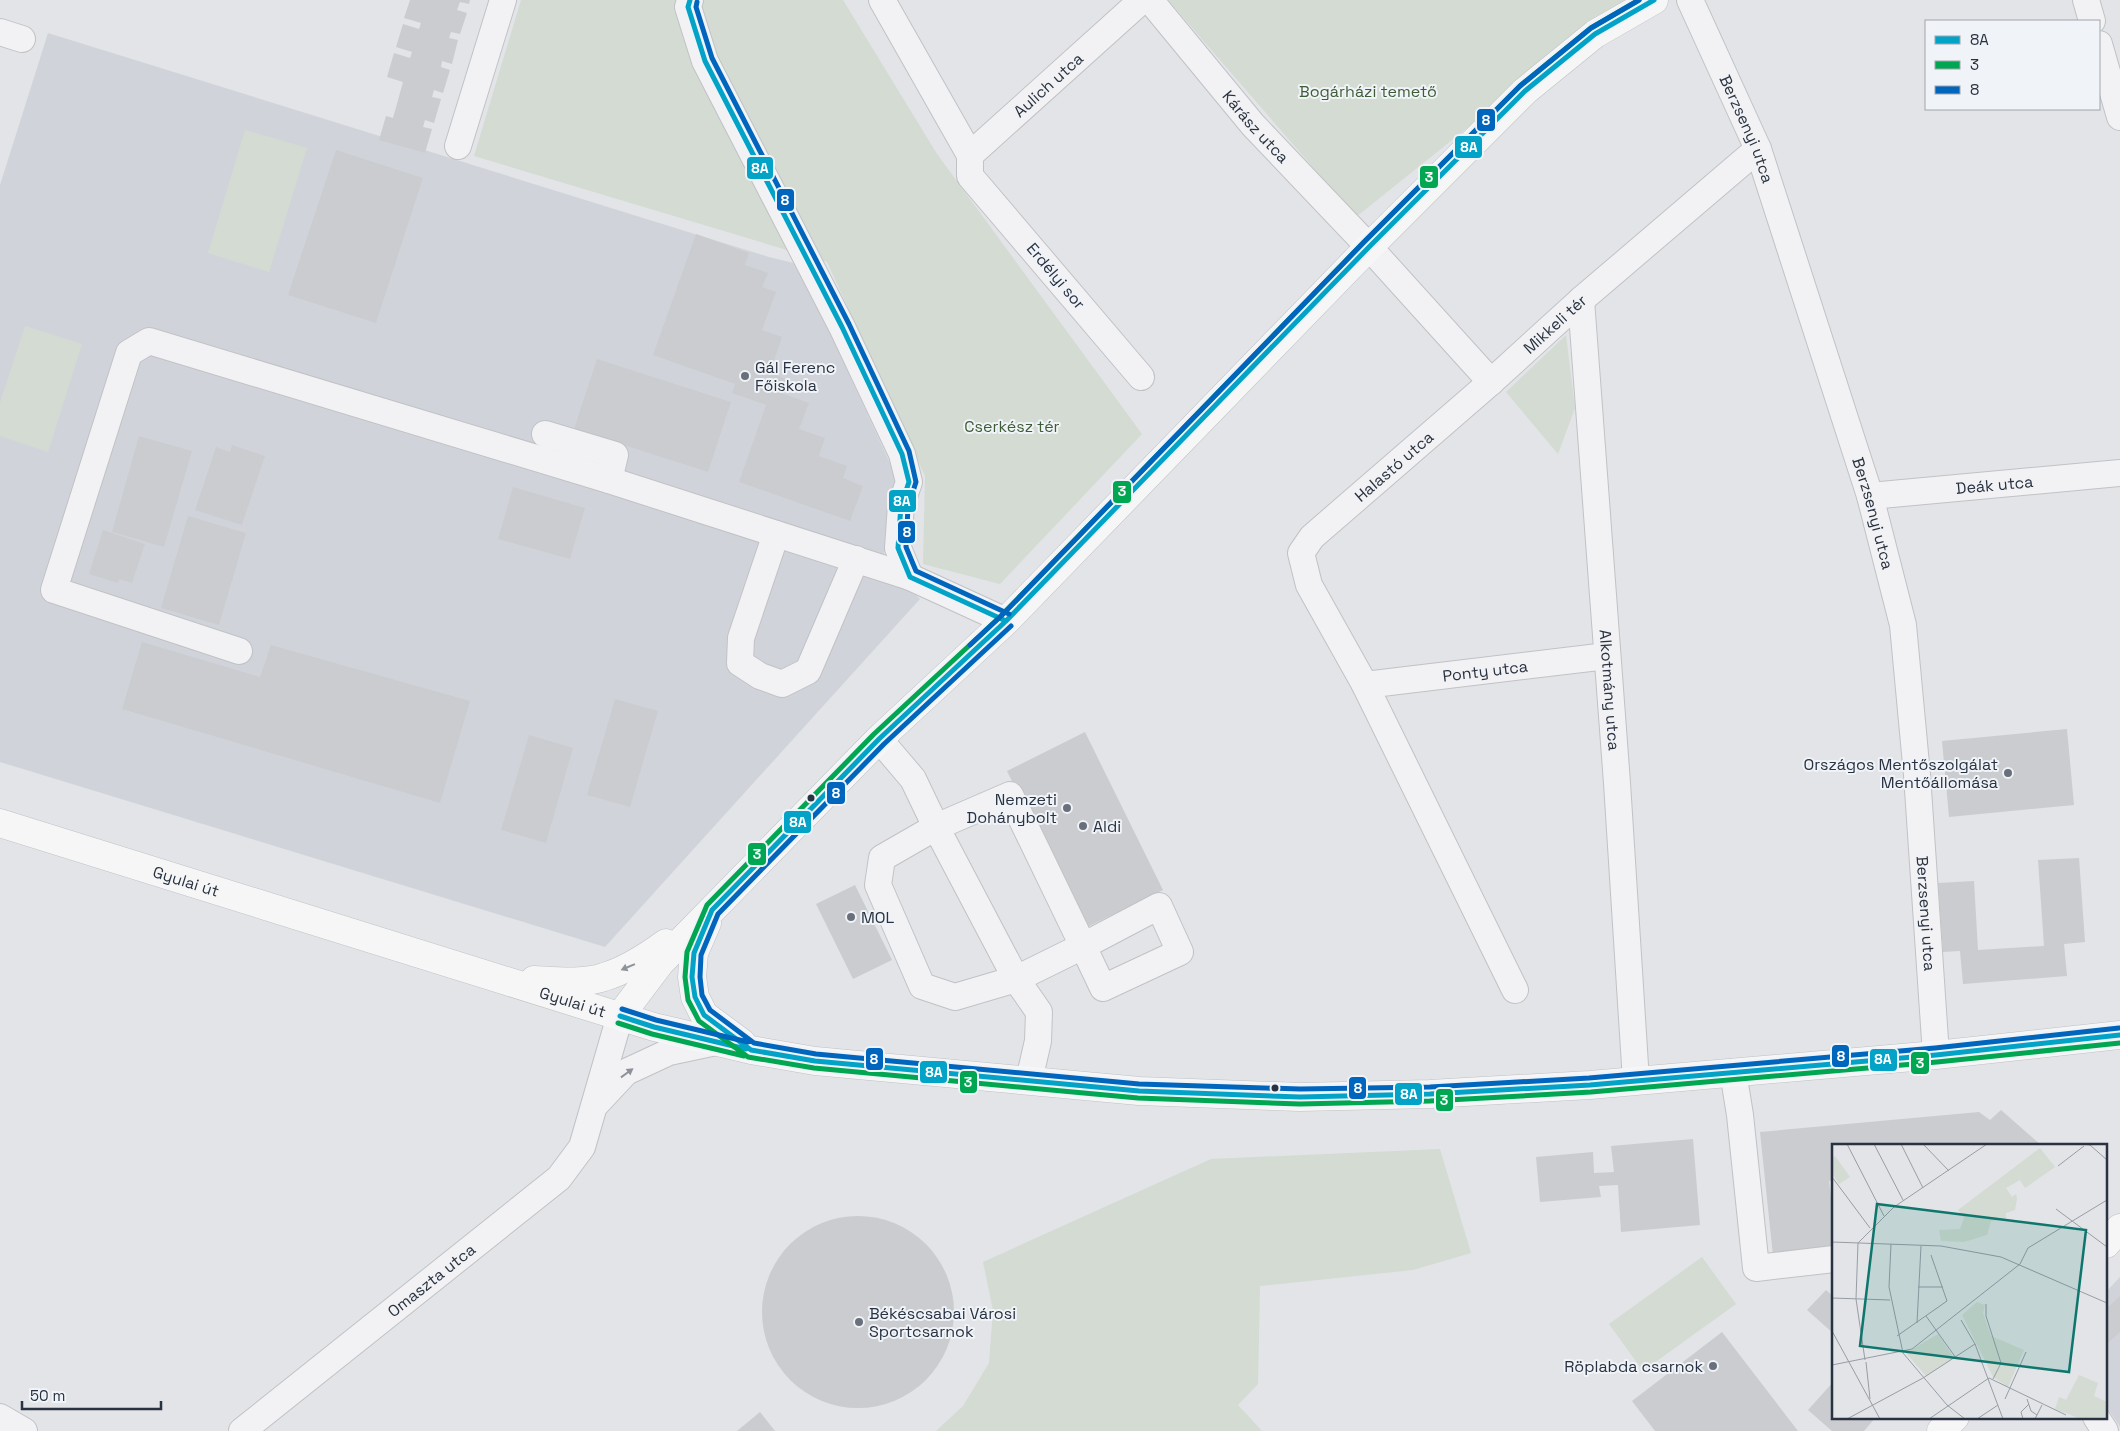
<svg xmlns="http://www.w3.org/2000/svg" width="2120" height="1431" viewBox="0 0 2120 1431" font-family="'Space Grotesk',sans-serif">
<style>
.built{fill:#d0d4da}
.green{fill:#d3dbd2}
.building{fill:#cacccf}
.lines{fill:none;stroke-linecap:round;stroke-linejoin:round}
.minor-casing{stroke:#c0c2c5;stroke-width:28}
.major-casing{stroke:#bec1c5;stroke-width:29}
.minor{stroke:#f2f2f4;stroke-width:26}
.major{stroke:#f6f6f7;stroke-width:28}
.bus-1-casing{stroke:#f0f3f7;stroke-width:9}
.bus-2-casing{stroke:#f0f3f7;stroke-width:9}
.bus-3-casing{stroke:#f0f3f7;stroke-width:9}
.bus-1{stroke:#02a3c7;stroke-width:5}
.bus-2{stroke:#00a651;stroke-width:5}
.bus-3{stroke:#0065bd;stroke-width:5}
.oneway{fill:#8f949c}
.oneway2{fill:#8d929a}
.poi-dot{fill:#69707b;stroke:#f0f3f7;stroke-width:2}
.bus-dot{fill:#283241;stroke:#f0f3f7;stroke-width:2}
.labels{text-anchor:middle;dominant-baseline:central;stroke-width:4;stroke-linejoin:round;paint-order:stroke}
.street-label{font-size:16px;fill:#283241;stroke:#f0f3f7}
.park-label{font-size:16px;fill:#3e5d36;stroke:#f0f3f7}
.poi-label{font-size:16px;fill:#283241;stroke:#f0f3f7;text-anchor:start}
.inset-road{fill:none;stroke:#989da5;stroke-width:1}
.view{fill:#0f766e;fill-opacity:0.15;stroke:#0f766e;stroke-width:2.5}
.inset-edge{fill:none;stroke:#283241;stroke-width:2.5}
.line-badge{stroke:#f0f3f7;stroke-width:2}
.badge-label{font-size:14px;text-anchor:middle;font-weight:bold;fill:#fff}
</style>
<rect width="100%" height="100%" fill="#e2e4e7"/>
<!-- built -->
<path class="built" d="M48,33L769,257L798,264L896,476L886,547L876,579L912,591L920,599L605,947L0,762V185Z
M2120,1277V1427L2106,1406V1292Z"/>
<!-- green -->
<path class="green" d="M521,0H843L937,154L1142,434L1000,584L923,564L925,476L827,262L474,156Z
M1168,0H1627L1356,217Z
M245,130L307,148L269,272L208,253Z
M25,326L82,344L48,452L0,436V403Z
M1566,335L1575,408L1558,454L1506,392Z
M1440,1149L1471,1253L1413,1270L1260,1286L1258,1384L1238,1405L1262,1431H936L963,1406L989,1363L993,1310L983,1262L1211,1159Z
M1702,1257L1736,1304L1643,1371L1609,1324Z"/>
<!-- building -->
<path class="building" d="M410,0H470L469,4L460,2L457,10L467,13L460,34L451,32L449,38L458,40L452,64L442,61L441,67L450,70L443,93L434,90L432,97L441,99L434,123L425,120L423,127L432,129L425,153L379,140L386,116L393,118L403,82L387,77L394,53L410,58L412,52L396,47L403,24L419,29L421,23L404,18Z
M336,150L423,178L376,323L288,295Z
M696,234L749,253L745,265L768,273L762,287L776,292L762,330L782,337L770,373L786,379L781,393L809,403L799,429L825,438L819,456L847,466L843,478L863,486L850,521L739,482L766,405L732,393L735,384L653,355Z
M597,359L731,402L708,472L574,429Z
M139,436L192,451L164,547L112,532Z
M232,445L265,456L242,525L195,510L216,447L230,452Z
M513,487L585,508L570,559L498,539Z
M188,516L246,533L219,625L161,608Z
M103,530L145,544L132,583L119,579L118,583L89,574Z
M142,642L260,677L271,645L470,701L440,803L122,709Z
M615,699L658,711L630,807L587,795Z
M2067,729L2074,805L1949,817L1942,741Z
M1085,732L1163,890L1085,928L1007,771Z
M529,735L573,748L546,843L501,830Z
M2079,858L2085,942L2064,944L2067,976L1963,984L1960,951L1943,952L1938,883L1974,881L1978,950L2044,946L2038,860Z
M855,885L892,960L853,979L816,904Z
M2001,1110L2041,1145H1834V1180L1829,1181L1834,1224V1248L1773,1256L1760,1132L1979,1112L1990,1120Z
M1693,1139L1700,1225L1621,1232L1618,1185L1599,1186L1601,1197L1540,1202L1536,1157L1593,1152L1594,1173L1614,1172L1611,1146Z
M762 1312a96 96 0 1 1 192 0a96 96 0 1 1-192 0Z
M1826,1290L1834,1297V1334L1807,1310Z
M2120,1296V1332L2106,1345V1309Z
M1722,1332L1798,1431H1655L1632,1401Z
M1834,1381V1417H1876L1864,1431H1832L1808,1410Z
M760,1412L775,1431H737Z"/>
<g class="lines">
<defs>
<g id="minor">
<path d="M690,0L688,7L705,61L842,327L902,454L909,482L901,505L898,548L910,577"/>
<path d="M882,0L970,155"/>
<path id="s1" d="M1150,0L1253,125L1369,247L1491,382"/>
<path id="s2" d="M1690,0L1758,149L1870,496L1903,625L1917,775L1936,1055"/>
<path d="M2086,0L2092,21"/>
<path d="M0,32L22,39"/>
<path d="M2099,44L2120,117"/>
<path d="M458,146L503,0"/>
<path id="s3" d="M1581,300L1617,783L1636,1081"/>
<path id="s4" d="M1141,377L970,176V155L1142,0"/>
<path d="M545,434L615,455L609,480"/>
<path id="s5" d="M1870,496L2120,473"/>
<path d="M776,534L741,638L740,663L760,676L782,684L808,671L856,559"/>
<path d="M239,651L54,590L129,353L149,341L609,480L910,577L1006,621"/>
<path id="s6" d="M1365,685L1607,656"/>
<path d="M879,739L913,779L936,827L1016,979L1039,1012L1038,1041L1029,1080"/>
<path d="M1010,795L1083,946L1016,979L955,997L922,986L878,885L882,858L936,827Z"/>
<path d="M1159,906L1180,952L1103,988L1083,946Z"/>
<path id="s7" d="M1515,990L1365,685L1309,585L1301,553L1312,537L1491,382L1581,300L1758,149"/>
<path d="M1733,1072L1740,1115L1756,1268L1834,1259"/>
<path d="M597,1103L626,1072L669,1052L716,1042"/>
<path d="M0,1417L24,1431"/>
<path d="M2096,1417L2105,1431"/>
<path id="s8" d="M242,1431L559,1178L582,1147L620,1016"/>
</g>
<g id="major">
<path id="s9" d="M0,823L654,1027L751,1050L815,1061L1139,1091L1300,1097L1430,1094L1590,1085L1936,1055L2120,1035"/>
<path d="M707,923L694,953L692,977L695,997L704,1015L742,1043"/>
<path d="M534,980C555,981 584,984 604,977C627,970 647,957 666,943"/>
<path d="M620,1016L660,963L879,739L1006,621L1369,247L1525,91L1595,34L1654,0"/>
<path d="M2106,1244L2120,1228"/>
<path d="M1941,1431L1955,1417"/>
</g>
</defs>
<!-- minor casing -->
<use href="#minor" class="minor-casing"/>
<!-- major casing -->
<use href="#major" class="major-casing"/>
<!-- minor -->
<use href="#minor" class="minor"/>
<!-- major -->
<use href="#major" class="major"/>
<defs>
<path id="bus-1" d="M690,0L688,7L705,61L842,327L902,454L909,482L901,505L898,548L910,577L1006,621
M1654,0L1595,34L1525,91L1369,247L1006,621L879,739L712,910L694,953L692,977L695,997L704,1015L751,1050L815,1061L1139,1091L1300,1097L1430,1094L1590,1085L1936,1055L2120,1035
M620,1016L654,1027L746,1049"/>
<path id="bus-2" d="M1639,0L1591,28L1520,86L1364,242L1001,616L874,734L707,905L687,952L685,977L688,1000L699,1021L748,1057L814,1068L1138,1098L1300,1104L1430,1101L1591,1092L1937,1062L2120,1043
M618,1023L652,1034L744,1056"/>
<path id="bus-3" d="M697,2L696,7L712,58L849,324L909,451L916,482L908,507L906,547L916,571L1009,614
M1011,626L884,744L718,914L701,955L700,977L702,995L710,1010L754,1043L816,1054L1139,1084L1300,1089L1430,1087L1589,1078L1935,1048L2119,1028
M970,645L1001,616L1364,242L1520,86L1591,28L1639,0
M622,1009L656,1020L748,1042"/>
</defs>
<!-- bus-1 casing -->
<use href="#bus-1" class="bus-1-casing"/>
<!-- bus-2 casing -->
<use href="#bus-2" class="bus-2-casing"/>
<!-- bus-3 casing -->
<use href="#bus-3" class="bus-3-casing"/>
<!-- bus-1 -->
<use href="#bus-1" class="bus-1"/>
<!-- bus-2 -->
<use href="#bus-2" class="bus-2"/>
<!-- bus-3 -->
<use href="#bus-3" class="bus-3"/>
</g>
<!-- one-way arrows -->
<defs><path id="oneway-solid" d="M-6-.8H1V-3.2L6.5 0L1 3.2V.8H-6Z" transform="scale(1.25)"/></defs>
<use class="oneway" href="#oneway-solid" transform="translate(628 967) rotate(157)"/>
<use class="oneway2" href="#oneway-solid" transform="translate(627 1073) rotate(-36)"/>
<!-- markers -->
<g class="poi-dot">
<circle cx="745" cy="376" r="5"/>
<circle cx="2008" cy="773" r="5"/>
<circle cx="1067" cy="808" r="5"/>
<circle cx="1083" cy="826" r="5"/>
<circle cx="851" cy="917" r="5"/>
<circle cx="859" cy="1322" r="5"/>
<circle cx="1713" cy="1366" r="5"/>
</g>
<g class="bus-dot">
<circle cx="811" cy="798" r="4.5"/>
<circle cx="1275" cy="1088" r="4.5"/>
</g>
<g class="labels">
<!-- street labels -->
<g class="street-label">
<text stroke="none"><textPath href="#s4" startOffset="390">Aulich utca</textPath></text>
<text stroke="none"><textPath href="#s1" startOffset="165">Kárász utca</textPath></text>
<text stroke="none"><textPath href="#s2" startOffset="141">Berzsenyi utca</textPath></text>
<text transform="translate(1056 276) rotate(50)">Erdélyi sor</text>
<text stroke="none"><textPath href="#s7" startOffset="830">Mikkeli tér</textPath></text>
<text stroke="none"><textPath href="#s7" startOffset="615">Halastó utca</textPath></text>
<text stroke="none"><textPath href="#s5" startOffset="125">Deák utca</textPath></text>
<text stroke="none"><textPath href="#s2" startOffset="546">Berzsenyi utca</textPath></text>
<text stroke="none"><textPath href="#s6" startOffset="121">Ponty utca</textPath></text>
<text stroke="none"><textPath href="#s3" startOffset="391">Alkotmány utca</textPath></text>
<text stroke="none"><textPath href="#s9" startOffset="195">Gyulai út</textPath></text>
<text stroke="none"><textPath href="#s2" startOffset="951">Berzsenyi utca</textPath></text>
<text stroke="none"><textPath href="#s9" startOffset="600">Gyulai út</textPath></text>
<text stroke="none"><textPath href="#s8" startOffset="242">Omaszta utca</textPath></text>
</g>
<!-- park labels -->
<g class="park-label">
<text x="1368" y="91">Bogárházi temető</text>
<text x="1012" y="426">Cserkész tér</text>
</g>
<!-- poi labels -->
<g class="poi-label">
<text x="755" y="367">Gál Ferenc<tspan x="755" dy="18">Főiskola</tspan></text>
<text x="1998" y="764" text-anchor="end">Országos Mentőszolgálat<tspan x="1998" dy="18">Mentőállomása</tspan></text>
<text x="1057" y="799" text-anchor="end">Nemzeti<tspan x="1057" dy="18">Dohánybolt</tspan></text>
<text x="1093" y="826">Aldi</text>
<text x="861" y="917">MOL</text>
<text x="869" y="1313">Békéscsabai Városi<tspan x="869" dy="18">Sportcsarnok</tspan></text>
<text x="1703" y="1366" text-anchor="end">Röplabda csarnok</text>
</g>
</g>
<!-- overview -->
<g transform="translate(1832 1144)">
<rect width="275" height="275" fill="#e2e4e7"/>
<path d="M208,4L223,23L193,44L188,36L174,44L180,53L184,50L185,55L183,66L174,69V75L159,77L155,91L132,98L109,97L107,86L128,85L132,74L126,66ZM3,12L18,33L7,40L0,29V14ZM145,158L153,161L151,169L159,192L192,206L176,243L161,233L130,171ZM106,190L122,214L94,232L74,209ZM247,231L266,239L262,252L275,258V275H249L223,265L227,253L234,256Z" fill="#d3dbd2"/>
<path class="inset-road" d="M15,0L52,72M42,0L71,56M69,0L91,44M91,0L117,27M251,0L258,1L275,16M226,22L252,2M0,33L38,84M224,65L275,103M0,98L109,102L169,113L275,159M26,99L24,155L33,216M26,99L62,63L155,0M59,100L57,143L71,209L115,261L133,275M188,120L196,104L275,56M86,143H111M0,154L58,156M154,160V172L169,219L161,235M94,172L124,214M85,179L89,102M0,187L48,275M65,192L115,157L99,111M143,200L171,275M34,218L38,255M0,221L80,205L188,120M173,255L194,208M195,255L199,267L205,271M15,275L91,234L143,200L129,176M97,275L157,234L234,271M145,275L166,261M191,275L189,268L197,260M203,275L210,261"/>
<path class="view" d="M45,60L254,86L237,228L28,202Z"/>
<rect width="275" height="275" class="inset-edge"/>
</g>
<g class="line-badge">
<rect x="1476" y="108" width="20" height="24" rx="5" fill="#0065bd"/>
<rect x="1454" y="135" width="29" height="24" rx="5" fill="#02a3c7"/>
<rect x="746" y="156" width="28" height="24" rx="5" fill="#02a3c7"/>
<rect x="1419" y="165" width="20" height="24" rx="5" fill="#00a651"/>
<rect x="776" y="188" width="19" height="24" rx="5" fill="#0065bd"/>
<rect x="1112" y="480" width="20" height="24" rx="5" fill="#00a651"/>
<rect x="888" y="489" width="29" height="24" rx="5" fill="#02a3c7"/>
<rect x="897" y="520" width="19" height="24" rx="5" fill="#0065bd"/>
<rect x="826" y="781" width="20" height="24" rx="5" fill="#0065bd"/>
<rect x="783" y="810" width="29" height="24" rx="5" fill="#02a3c7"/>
<rect x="747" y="842" width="20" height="24" rx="5" fill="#00a651"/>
<rect x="1831" y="1044" width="19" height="24" rx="5" fill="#0065bd"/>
<rect x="865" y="1047" width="19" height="24" rx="5" fill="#0065bd"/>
<rect x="1869" y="1048" width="29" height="24" rx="5" fill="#02a3c7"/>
<rect x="1910" y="1051" width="20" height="24" rx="5" fill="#00a651"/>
<rect x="919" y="1060" width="29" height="24" rx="5" fill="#02a3c7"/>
<rect x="959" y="1070" width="19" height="24" rx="5" fill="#00a651"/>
<rect x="1348" y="1076" width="19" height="24" rx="5" fill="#0065bd"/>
<rect x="1394" y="1082" width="29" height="24" rx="5" fill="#02a3c7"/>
<rect x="1435" y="1088" width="19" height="24" rx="5" fill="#00a651"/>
</g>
<g class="badge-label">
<text x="1486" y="125">8</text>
<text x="1469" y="152">8A</text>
<text x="760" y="173">8A</text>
<text x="1429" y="182">3</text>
<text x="785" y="205">8</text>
<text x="1122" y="496">3</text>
<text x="902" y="506">8A</text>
<text x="907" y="537">8</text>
<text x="836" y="798">8</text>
<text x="798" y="827">8A</text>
<text x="757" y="859">3</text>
<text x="1841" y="1061">8</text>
<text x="874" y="1064">8</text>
<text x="1883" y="1064">8A</text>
<text x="1920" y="1068">3</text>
<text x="934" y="1077">8A</text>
<text x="968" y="1087">3</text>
<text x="1358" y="1093">8</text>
<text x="1409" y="1099">8A</text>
<text x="1444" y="1105">3</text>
</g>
<!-- legend -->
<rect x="1925" y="20" width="175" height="90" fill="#f0f3f7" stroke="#a0a6ae"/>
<rect x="1935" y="36" width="25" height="8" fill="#02a3c7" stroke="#a0a6ae"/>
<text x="1970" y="45" font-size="15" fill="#283241">8A</text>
<rect x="1935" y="61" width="25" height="8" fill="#00a651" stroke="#a0a6ae"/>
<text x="1970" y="70" font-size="15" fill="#283241">3</text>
<rect x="1935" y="86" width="25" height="8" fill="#0065bd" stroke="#a0a6ae"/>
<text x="1970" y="95" font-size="15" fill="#283241">8</text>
<!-- scale -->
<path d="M22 1401v8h139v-8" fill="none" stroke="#283241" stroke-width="2.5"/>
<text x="30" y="1401" font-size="15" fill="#283241" stroke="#f0f3f7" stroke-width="4" paint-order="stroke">50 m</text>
</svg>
